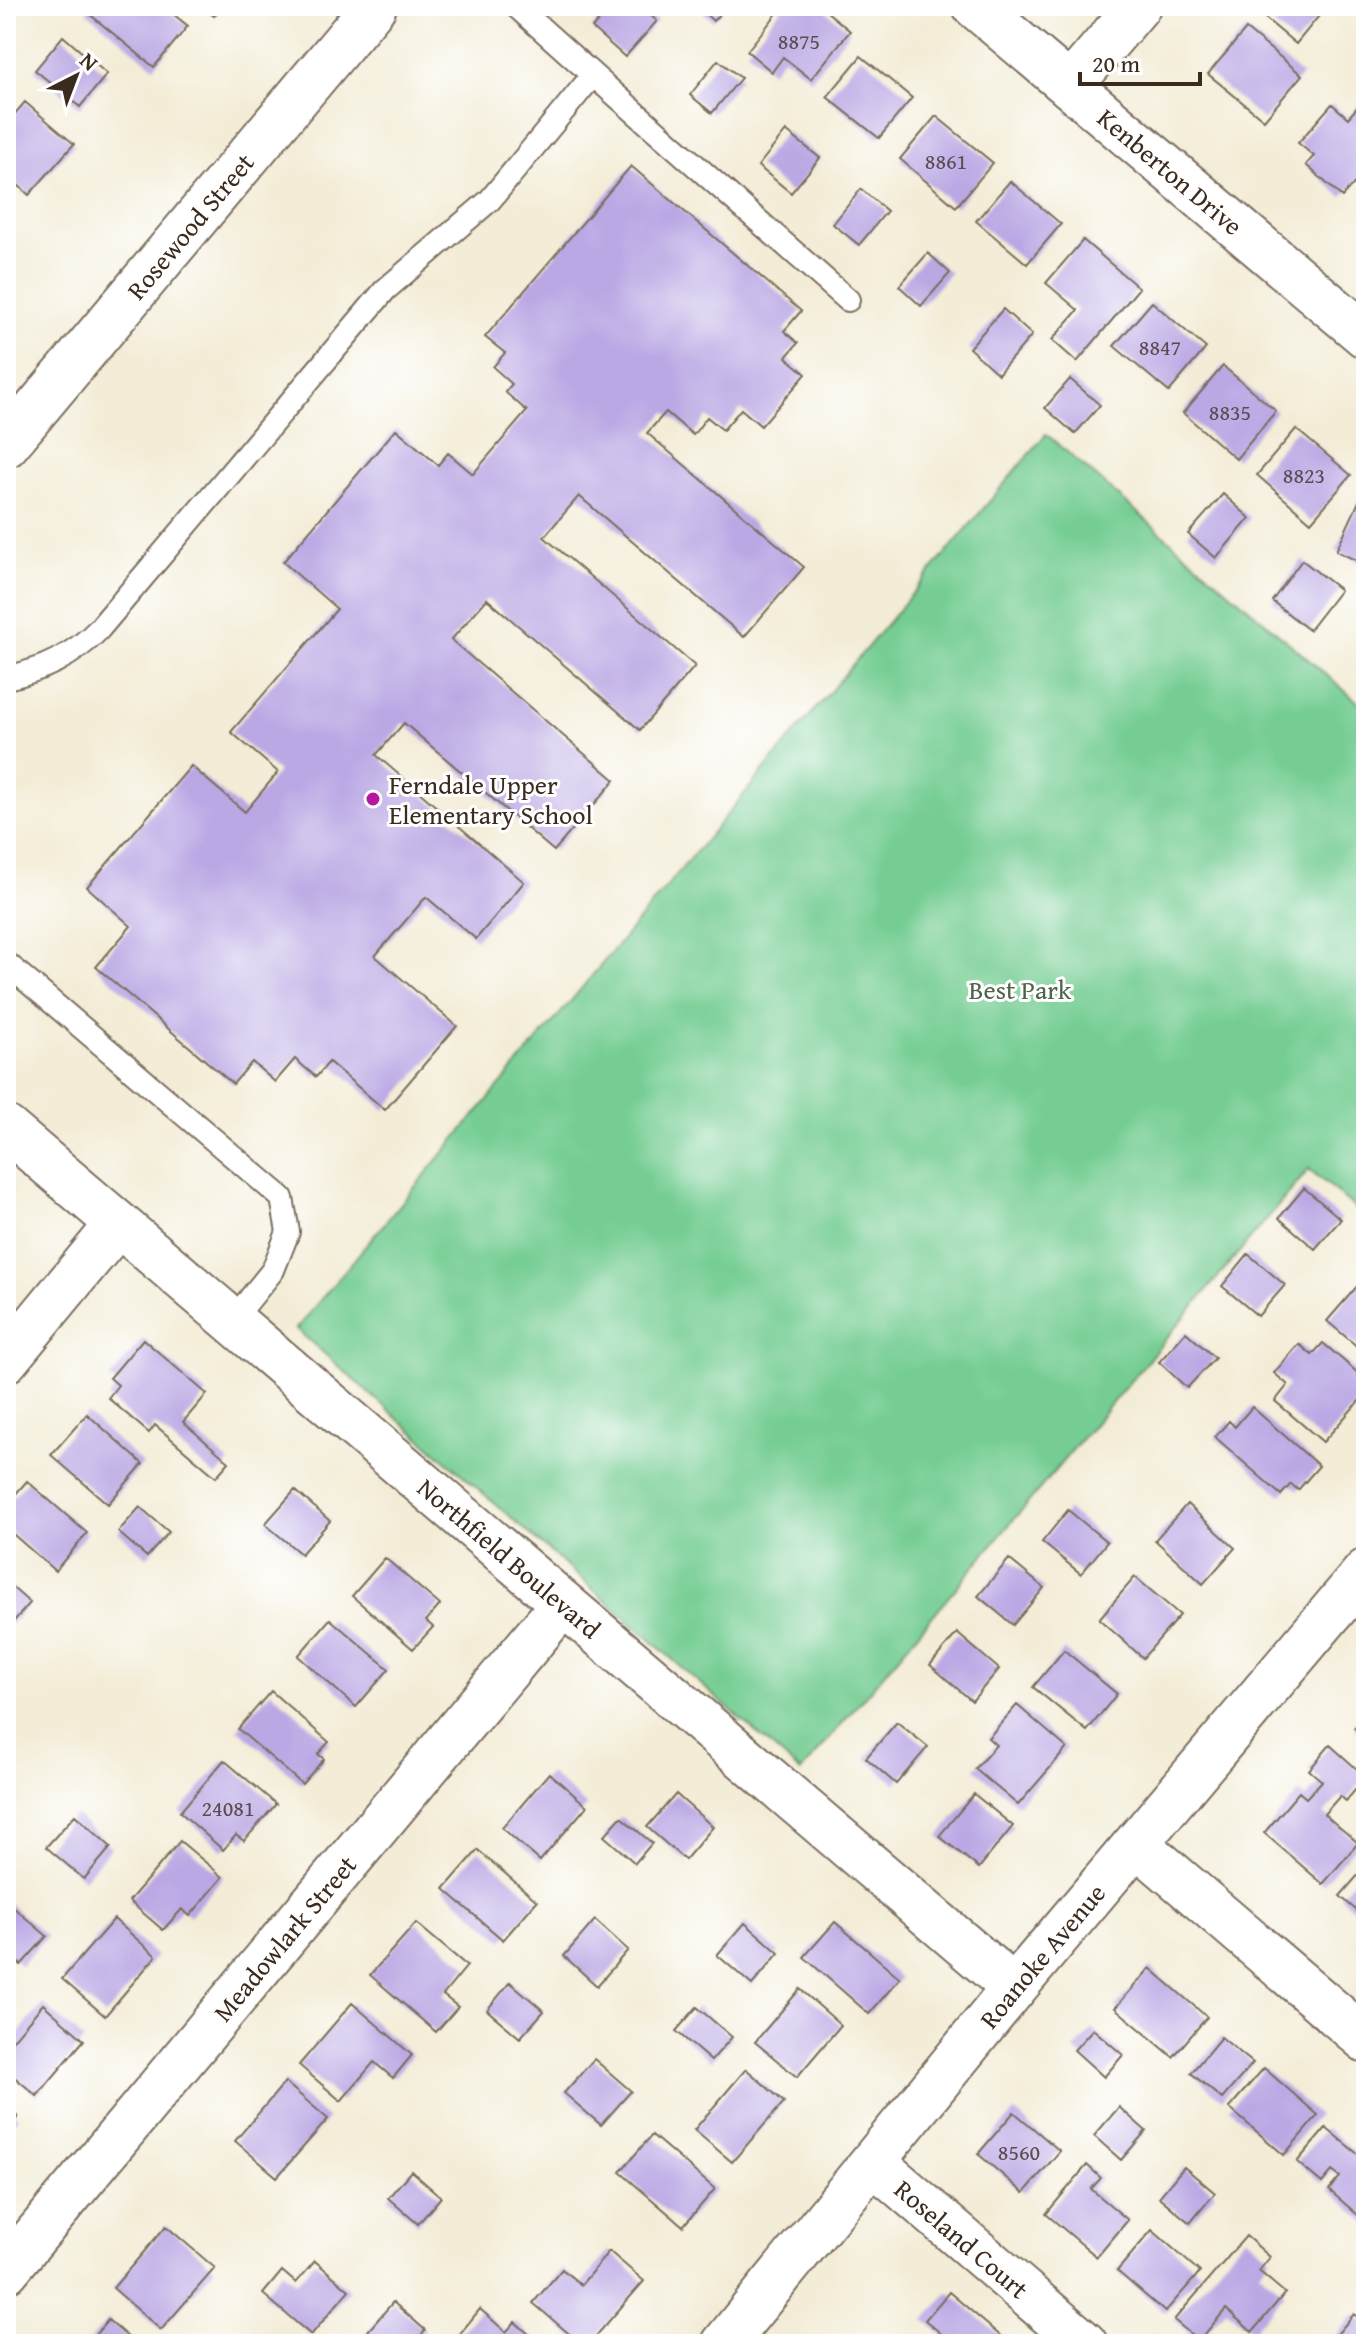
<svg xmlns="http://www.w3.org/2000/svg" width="1372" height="2350" viewBox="0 0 1372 2350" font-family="'Gentium Book Plus',serif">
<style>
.green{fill:#75cd93;stroke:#587c58;stroke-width:2}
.building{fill:#baa8e4}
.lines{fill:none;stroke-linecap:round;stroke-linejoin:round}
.lane-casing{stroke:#7b6e5e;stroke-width:26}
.street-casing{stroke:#7b6e5e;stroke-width:48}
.lane{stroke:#fff;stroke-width:22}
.street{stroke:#fff;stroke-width:44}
.poi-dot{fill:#b5179e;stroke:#fff;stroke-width:3}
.labels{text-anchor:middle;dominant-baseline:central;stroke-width:6;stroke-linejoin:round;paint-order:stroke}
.number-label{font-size:22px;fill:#5b4a50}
.street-label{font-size:26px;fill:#3b2a1e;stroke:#fff}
.poi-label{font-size:26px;fill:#3b2a1e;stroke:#fff;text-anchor:start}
.park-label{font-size:26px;fill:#4f6347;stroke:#fff}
</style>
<rect width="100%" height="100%" fill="#fff"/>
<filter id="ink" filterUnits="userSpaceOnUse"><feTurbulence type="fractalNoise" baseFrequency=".0125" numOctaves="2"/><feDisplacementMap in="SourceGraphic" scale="16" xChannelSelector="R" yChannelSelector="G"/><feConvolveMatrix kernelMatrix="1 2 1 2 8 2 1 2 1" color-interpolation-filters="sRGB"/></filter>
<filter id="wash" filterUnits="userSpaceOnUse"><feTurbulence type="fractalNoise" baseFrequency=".006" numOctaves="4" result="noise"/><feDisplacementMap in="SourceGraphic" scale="32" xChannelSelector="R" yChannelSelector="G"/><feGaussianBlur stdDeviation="1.8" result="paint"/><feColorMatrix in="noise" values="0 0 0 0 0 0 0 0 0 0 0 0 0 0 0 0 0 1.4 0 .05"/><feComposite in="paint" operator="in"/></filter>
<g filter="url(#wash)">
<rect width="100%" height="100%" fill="#f3ecd6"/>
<!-- green -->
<path class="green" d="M1046,434L1366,709V1217L1309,1169L801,1772L296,1329Z"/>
<g id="blocks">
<!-- building -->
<path class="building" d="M92,6H163L188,26L154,67L87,12Z
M202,6H222L214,16Z
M611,6H640L657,21L625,57L592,28Z
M697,6H727L713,21Z
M783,6H820L850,31L811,79L783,57L772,72L747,51Z
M1265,6H1317L1323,11L1296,44L1259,13Z
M1246,29L1302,75L1264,120L1208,74Z
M63,36L107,74L80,107L35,70Z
M861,56L912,98L879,138L827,97Z
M718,60L741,78L712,113L690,95Z
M25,102L74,144L29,195L6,174V124Z
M1361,103L1366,107V170L1342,197L1306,165L1314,156L1298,143L1332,104L1348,118Z
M936,116L993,163L956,207L900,159Z
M786,131L820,158L791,193L758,166Z
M631,166L801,311L784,331L798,343L786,357L806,374L761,426L741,409L723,430L707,417L693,435L666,412L647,433L804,567L744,637L579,496L544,537L695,666L640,730L487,599L451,640L615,780L554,851L404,723L376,755L524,882L476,939L426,897L375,956L457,1026L385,1110L329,1062L316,1077L295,1059L275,1082L252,1062L233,1084L96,967L131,926L87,887L191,766L245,812L278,772L231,732L337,609L283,562L396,429L438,465L448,453L473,474L527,411L505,392L512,384L493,367L505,353L485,337Z
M1010,181L1061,224L1027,264L976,221Z
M861,189L887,211L859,245L833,224Z
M1083,240L1139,288L1077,362L1052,340L1078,310L1046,283Z
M928,253L950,273L921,306L899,286Z
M1152,302L1206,348L1169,392L1114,346Z
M1003,309L1032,335L998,374L969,348Z
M1223,366L1276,411L1236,459L1183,413Z
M1070,379L1100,405L1075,434L1045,408Z
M1296,429L1351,475L1311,522L1257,475Z
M1363,493L1366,495V565L1336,551Z
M1223,494L1250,518L1216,558L1188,534Z
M1302,560L1340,590L1309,630L1272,601Z
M1304,1188L1341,1219L1315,1249L1279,1218Z
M1248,1254L1285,1285L1258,1316L1222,1286Z
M1366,1276V1354L1327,1321Z
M1186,1332L1215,1358L1187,1388L1159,1362Z
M143,1339L207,1394L183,1422L229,1462L216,1477L155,1425L149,1433L108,1398L118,1385L110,1378Z
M1323,1343L1366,1380V1393L1323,1442L1275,1401L1288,1385L1274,1373L1299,1344L1312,1355Z
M1252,1407L1319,1466L1298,1490L1291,1484L1281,1495L1215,1437L1229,1421L1235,1427Z
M87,1414L143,1464L108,1504L51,1455Z
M27,1481L87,1533L55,1571L6,1528V1517L11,1511L6,1505Z
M295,1490L330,1521L301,1554L265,1524Z
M1187,1504L1235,1548L1203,1584L1155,1540Z
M140,1507L169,1532L147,1557L118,1532Z
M1068,1510L1107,1542L1081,1574L1042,1542Z
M385,1558L440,1605L426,1621L433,1627L413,1649L352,1596Z
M1009,1559L1044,1588L1013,1625L978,1596Z
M1135,1577L1180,1615L1143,1658L1099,1619Z
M6,1582L30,1603L6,1630Z
M330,1619L389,1669L356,1707L298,1656Z
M957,1633L999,1669L972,1701L930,1665Z
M1064,1650L1117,1694L1087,1731L1033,1687Z
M271,1691L329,1742L318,1754L324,1759L302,1784L238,1729Z
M1017,1705L1067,1748L1018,1805L975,1769L996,1745L988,1738Z
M1366,1714V1738L1354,1728Z
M897,1722L928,1747L896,1784L866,1758Z
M1330,1745L1366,1777L1346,1801L1340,1796L1324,1814L1358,1843L1323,1884L1264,1833L1299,1792L1306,1798L1322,1781L1309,1770Z
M224,1760L276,1804L244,1841L236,1835L223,1850L180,1812Z
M549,1773L587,1806L540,1861L502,1828Z
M676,1794L713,1827L685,1860L647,1827Z
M974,1794L1013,1826L979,1868L939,1836Z
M75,1815L111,1847L84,1879L46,1847Z
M621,1817L652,1843L635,1863L604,1836Z
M180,1841L223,1877L190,1916L182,1909L163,1930L129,1901Z
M478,1850L537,1901L503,1940L444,1889Z
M1366,1866V1919L1340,1896Z
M6,1901L47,1936L21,1965L6,1952Z
M114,1919L156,1956L105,2016L62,1979Z
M595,1920L628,1950L597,1986L564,1956Z
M835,1922L900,1978L869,2014L804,1957Z
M416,1923L467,1966L443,1995L458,2007L436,2032L370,1975Z
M745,1923L779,1953L752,1985L717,1955Z
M1150,1968L1207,2017L1173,2057L1115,2008Z
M510,1982L544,2011L520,2038L487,2010Z
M800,1989L841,2025L797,2077L755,2042Z
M352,2003L412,2055L393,2078L374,2062L341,2101L299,2065Z
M43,2004L84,2040L37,2096L6,2070V2048Z
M697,2007L732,2037L711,2061L676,2031Z
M1093,2029L1123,2055L1104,2077L1074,2050Z
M1221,2037L1253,2063L1222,2099L1191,2073Z
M594,2059L631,2091L601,2125L564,2093Z
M1264,2068L1318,2115L1284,2155L1229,2108Z
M746,2069L784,2102L732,2162L694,2130Z
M285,2082L328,2119L277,2177L235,2141Z
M6,2106L18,2117L6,2131Z
M1119,2107L1146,2131L1121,2160L1094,2136Z
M1014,2112L1060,2151L1024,2193L978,2154Z
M1326,2128L1359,2155L1366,2152V2222L1329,2190L1340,2177L1332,2171L1322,2183L1297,2162Z
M652,2135L715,2189L683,2226L620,2172Z
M1087,2165L1101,2178L1091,2189L1128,2220L1097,2257L1046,2214Z
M1184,2167L1215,2193L1190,2223L1159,2197Z
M411,2171L441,2197L418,2224L388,2198Z
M166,2226L215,2268L161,2330L113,2288Z
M1152,2230L1200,2272L1165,2312L1117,2271Z
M1246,2236L1270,2257L1259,2271L1285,2293L1252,2332L1226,2309L1199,2341L1174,2320Z
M609,2251L644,2281L589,2344H581L533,2303L562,2269L581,2285Z
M315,2261L349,2290L311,2335L263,2294L282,2271L296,2283Z
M949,2292L1010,2344H953L925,2320Z
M393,2302L425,2330L414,2344H382L368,2331Z
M480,2309L506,2332L515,2322L540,2344H468L458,2336Z
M1354,2314L1366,2324V2344H1329Z
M108,2320L136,2344H87Z"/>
</g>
</g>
<g filter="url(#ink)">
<use href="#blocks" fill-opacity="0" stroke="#7b6e5e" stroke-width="2"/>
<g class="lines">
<defs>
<path id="lane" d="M593,75L848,300
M6,678C43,670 73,656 99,629L385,290L490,200L593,75L516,6
M6,963L282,1198L288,1232L273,1270L232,1321"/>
<g id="street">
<path id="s1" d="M975,6L1366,336"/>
<path d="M1070,86L1138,6"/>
<path id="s2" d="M6,445L374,6"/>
<path id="s3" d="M6,1128L1014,1988"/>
<path d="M6,1360L118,1224"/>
<path d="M1137,1844L1366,2040"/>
<path id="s4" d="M874,2163L1085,2344"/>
<path id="s5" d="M6,2271L563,1604"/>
<path id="s6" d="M724,2344L1014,1988L1366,1571"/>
</g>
</defs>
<!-- lane casing -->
<use href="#lane" class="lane-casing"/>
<!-- street casing -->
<use href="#street" class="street-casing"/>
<!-- lane -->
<use href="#lane" class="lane"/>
<!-- street -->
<use href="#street" class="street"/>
</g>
</g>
<!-- markers -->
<circle class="poi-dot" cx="373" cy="799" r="8"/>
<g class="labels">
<!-- number labels -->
<g class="number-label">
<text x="799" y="41">8875</text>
<text x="946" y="161">8861</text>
<text x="1160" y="347">8847</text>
<text x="1230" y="412">8835</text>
<text x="1304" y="475">8823</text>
<text x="228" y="1808">24081</text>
<text x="1019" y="2152">8560</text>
</g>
<!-- street labels -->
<g class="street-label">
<text stroke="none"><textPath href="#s1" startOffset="256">Kenberton Drive</textPath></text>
<text stroke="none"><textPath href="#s2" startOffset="286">Rosewood Street</textPath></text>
<text stroke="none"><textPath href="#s3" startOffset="662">Northfield Boulevard</textPath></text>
<text stroke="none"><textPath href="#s5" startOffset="434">Meadowlark Street</textPath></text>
<text stroke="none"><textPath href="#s6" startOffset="502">Roanoke Avenue</textPath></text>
<text stroke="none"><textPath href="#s4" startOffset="116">Roseland Court</textPath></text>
</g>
<!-- poi labels -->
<g class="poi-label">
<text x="389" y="784">Ferndale Upper<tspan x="389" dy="30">Elementary School</tspan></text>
</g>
<!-- park labels -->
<g class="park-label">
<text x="1020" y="989">Best Park</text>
</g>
</g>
<!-- margin -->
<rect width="1372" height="2350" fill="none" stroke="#fff" stroke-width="32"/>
<!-- north arrow -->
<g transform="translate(76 76) rotate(42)" stroke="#ffffff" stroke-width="6" paint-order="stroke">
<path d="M0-6L14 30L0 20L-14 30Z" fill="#3b2a1e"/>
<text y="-12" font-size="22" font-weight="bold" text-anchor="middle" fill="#3b2a1e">N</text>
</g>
<!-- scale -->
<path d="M1080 72v12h120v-12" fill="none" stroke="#3b2a1e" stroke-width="4"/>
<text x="1092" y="72" font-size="24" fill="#3b2a1e" stroke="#ffffff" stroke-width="6" paint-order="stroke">20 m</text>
</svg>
